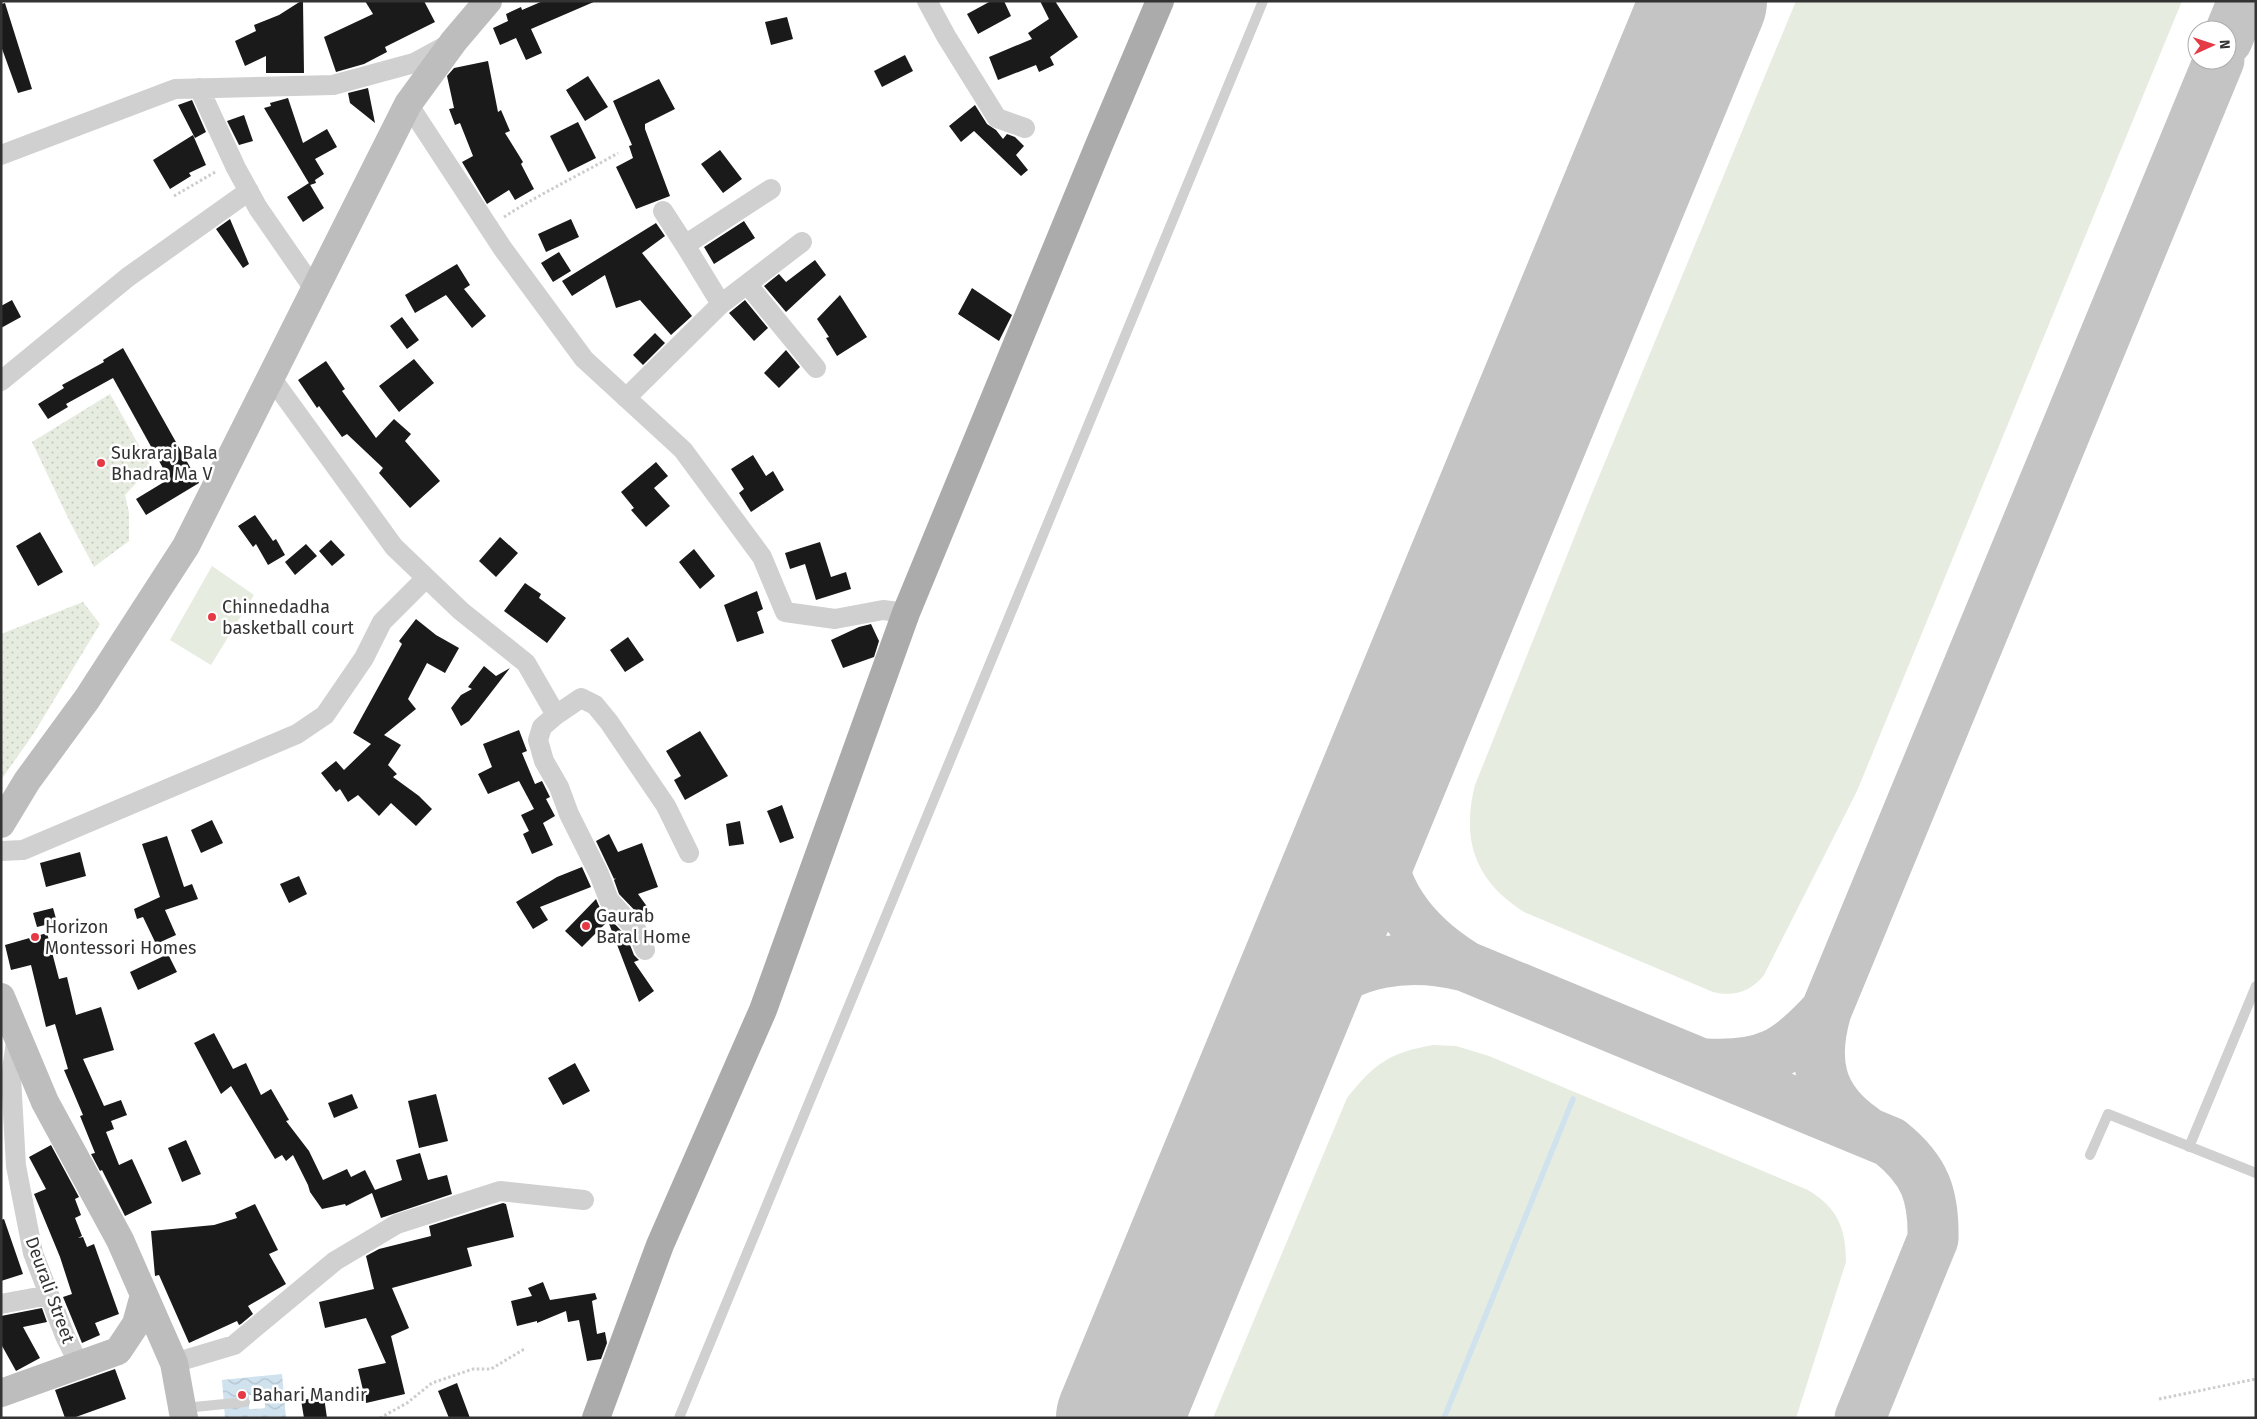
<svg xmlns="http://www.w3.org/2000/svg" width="2257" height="1419" viewBox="0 0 2257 1419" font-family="'Fira Sans',sans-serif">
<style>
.grass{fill:#e6ecdf}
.park{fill:url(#park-dots)}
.water{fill:url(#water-waves);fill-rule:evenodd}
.pier{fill:#fff}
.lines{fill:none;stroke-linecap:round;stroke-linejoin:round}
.stream{stroke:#cfe2ee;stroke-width:5.5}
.taxiway{stroke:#c4c4c4;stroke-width:51}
.runway{stroke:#c4c4c4;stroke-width:126}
.building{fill:#1a1a1a}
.path{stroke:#cdcdcd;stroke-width:3;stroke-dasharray:2.5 2.5;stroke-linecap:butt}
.lane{stroke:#d0d0d0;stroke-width:10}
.street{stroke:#d0d0d0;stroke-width:20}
.secondary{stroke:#bdbdbd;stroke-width:28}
.primary{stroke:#ababab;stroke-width:28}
.poi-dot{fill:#e63946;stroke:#fff;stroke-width:2}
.labels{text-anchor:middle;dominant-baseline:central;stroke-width:5;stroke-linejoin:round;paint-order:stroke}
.poi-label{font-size:18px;fill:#333;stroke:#fff;text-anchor:start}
.street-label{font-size:18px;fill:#333;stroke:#fff}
</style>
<defs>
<pattern id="park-dots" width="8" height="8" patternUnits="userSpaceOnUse" patternTransform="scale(1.25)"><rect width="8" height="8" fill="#e6ecdf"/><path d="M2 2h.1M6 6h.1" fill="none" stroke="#c6cbc0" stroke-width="1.8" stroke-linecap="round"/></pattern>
<pattern id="water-waves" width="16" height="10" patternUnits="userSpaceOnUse" patternTransform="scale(1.25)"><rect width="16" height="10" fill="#cfe2ee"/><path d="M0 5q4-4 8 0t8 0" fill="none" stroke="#b2c2cd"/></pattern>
</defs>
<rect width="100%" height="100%" fill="#fff"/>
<!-- grass -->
<path class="grass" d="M1796,1H2182L1857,791L1764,975C1751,992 1733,997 1713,992L1524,912C1475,881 1461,840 1475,785L1588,503Z
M212,566L254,595L211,665L170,640Z
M1433,1045L1456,1046L1489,1056L1808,1190C1838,1208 1846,1229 1846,1262L1796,1418H1213L1347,1098C1375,1063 1389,1053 1433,1045Z"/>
<!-- park -->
<path class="park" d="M110,394L155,474L141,478L125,495L129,513V541L94,567L70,522L32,442Z
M83,602L100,624L34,733L1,780V634Z"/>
<!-- water -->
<path class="water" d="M282,1374L286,1418H225L222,1380ZM249,1395H264L265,1408L249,1409Z"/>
<!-- pier -->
<path class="pier" d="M249,1395H264L265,1408L249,1409Z"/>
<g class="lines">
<!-- stream -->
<path class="stream" d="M1444,1418L1573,1099"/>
<!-- taxiway -->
<path class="taxiway" d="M2227,40L2243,1
M1388,766C1384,785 1379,804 1378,823C1377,888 1412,933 1465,966
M1826,1011L2219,60
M1272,1047C1283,1032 1294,1016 1308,1002C1349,959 1410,952 1465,966L1890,1142C1925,1170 1934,1195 1933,1239L1860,1418
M1706,1064C1764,1067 1787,1054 1826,1011C1812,1060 1818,1098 1863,1129"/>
<!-- runway -->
<path class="runway" d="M1119,1418L1704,1"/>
</g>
<!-- building -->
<path class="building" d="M301,1H303L304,73H266V56L245,66L235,41L256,31L254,25L279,15Z
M365,1H424L435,22L385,47L387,52L364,64L336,72L324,37L373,14Z
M543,1H596L531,29L542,53L526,60L516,38L500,45L493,28L508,21L506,14L521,7L522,10Z
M991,1H1004L1011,16L978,34L967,14Z
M1040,1H1055L1078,37L1050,57L1054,65L1039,72L1036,65L998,80L989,57L1032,39L1028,33L1049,19Z
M5,3L32,89L18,93L1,46V4Z
M787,17L793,39L771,45L765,22Z
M905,55L913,71L882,87L874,71Z
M488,61L498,112L501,110L510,131L505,133L523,162L521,164L534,189L515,200L509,190L487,204L462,162L473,156L460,123L455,125L449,109L454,108L447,76L454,68Z
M588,76L608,107L585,121L566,90Z
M659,79L675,109L645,124V129L670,196L636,209L616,167L633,158L629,146L632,145L613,101Z
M368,88L375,123L350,103L348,93Z
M288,98L303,143L327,129L337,147L315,159L324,174L315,180L316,183L310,185L264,108L271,106L270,103Z
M192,100L206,132L195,138L178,105Z
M975,105L987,124L996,130L1003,139L1007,134L1015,137L1024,146L1016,155L1028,170L1021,176L974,131L961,142L949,126Z
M244,115L253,141L239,145L227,121Z
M578,122L596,158L568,172L550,136Z
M193,135L206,165L189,173L191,176L170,189L153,160Z
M720,150L742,179L723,193L701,164Z
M309,183L324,208L303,222L287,197Z
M230,219L249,264L243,268L216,229Z
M571,219L579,237L546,252L538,234Z
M744,221L755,238L714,264L704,247Z
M656,223L665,236L642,253L692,316L671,335L640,300L616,308L605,275L572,296L562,281Z
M559,252L571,271L553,282L541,263Z
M815,260L826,275L786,312L764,286L779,274L786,282Z
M457,264L470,285L464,289L486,316L472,328L446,295L415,313L405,295Z
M972,288L1012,315L999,341L958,314Z
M840,295L867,337L837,356L826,338L829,337L817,319Z
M12,300L21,317L1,328V306Z
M745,300L768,328L754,341L729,313Z
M402,317L419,340L407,349L390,326Z
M655,333L665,343L643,365L633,355Z
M123,348L199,483L146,515L136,499L169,479L113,378L66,404L68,407L48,419L38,404L64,388L62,385L104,362L103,360Z
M786,350L800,367L779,388L764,373Z
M414,359L434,383L399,412L379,386Z
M326,361L345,389L342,391L376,438L394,419L411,434L405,441L440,481L410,508L379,473L383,468L347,434L342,437L319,406L317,408L298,380Z
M753,455L766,476L773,471L784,490L751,512L739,493L744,489L731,469Z
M656,462L668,476L654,488L670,506L646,527L631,510L634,508L621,492Z
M255,515L273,541L276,539L285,555L268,565L256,544L253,547L238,526Z
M40,532L63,572L38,586L16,546Z
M500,537L518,553L496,577L479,561Z
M331,540L345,555L332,566L319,551Z
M820,542L831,577L846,572L851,589L816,600L805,564L790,569L785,553Z
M306,544L317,556L295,575L285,562Z
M694,549L715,576L700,589L679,562Z
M525,583L541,594L539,598L566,618L547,643L504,611Z
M757,591L763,609L757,612L764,633L737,642L724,605Z
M416,619L436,635L459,648L445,673L427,663L408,699L416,709L384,735L401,745L388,765L397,774L393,777L419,796L432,809L416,826L391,803L379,816L358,795L348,802L340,789L336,792L321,773L336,761L344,770L371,744L353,733L402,644L399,641Z
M871,624L879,641L874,657L843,668L831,640L859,627Z
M628,637L644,660L625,672L610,650Z
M484,666L496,676L510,668L469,721L461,726L451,708L461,695L472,689L468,687Z
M519,730L527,751L522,753L535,784L542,781L550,797L546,799L555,816L543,823L553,845L532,854L523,834L529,831L521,815L534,809L519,781L488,794L478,774L492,767L483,744Z
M700,731L728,776L685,800L674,780L681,776L666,751Z
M782,805L794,838L780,843L767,811Z
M212,820L223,843L201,853L191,830Z
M740,821L744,844L729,846L726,824Z
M609,834L618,852L642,843L658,887L638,894L651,912L642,918L619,894L614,880L616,878L614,879L596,841Z
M167,836L184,887L192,884L198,899L165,910L176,935L156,944L143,917L137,919L134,909L160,897L142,844Z
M80,852L86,876L46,887L40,863Z
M582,867L591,887L540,907L548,920L533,929L516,902L557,877Z
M299,876L307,894L289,903L280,884Z
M596,899L600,908L627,937L634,955L639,960L634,962L654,991L639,1002L608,921L582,947L565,931Z
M53,908L57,922L37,927L33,913Z
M47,933L59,979L67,977L76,1015L101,1007L114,1050L83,1059L104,1106L121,1100L127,1115L111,1121L114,1129L106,1132L119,1165L132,1159L152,1203L125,1216L102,1170L100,1171L91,1154L95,1153L80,1116L83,1115L64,1070L68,1069L55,1024L46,1027L31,965L11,970L5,945Z
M168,954L177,972L138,990L130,972Z
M214,1033L233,1069L246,1063L261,1095L271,1089L289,1120L286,1121L309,1151L323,1180L347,1169L351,1177L365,1170L375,1190L402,1180L396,1160L420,1153L428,1180L447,1175L452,1194L381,1218L372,1193L346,1206L345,1204L322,1209L310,1192L308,1185L293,1155L286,1161L282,1155L275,1159L231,1086L221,1094L194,1043Z
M575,1063L590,1091L563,1105L548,1078Z
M352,1094L358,1108L334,1118L328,1103Z
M436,1094L448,1141L419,1148L408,1101Z
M186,1140L201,1174L182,1182L168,1148Z
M51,1145L79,1197L75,1199L81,1215L75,1218L82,1236L78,1238L83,1237L87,1247L94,1244L119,1314L95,1323L100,1335L82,1343L63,1297L72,1294L60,1257L34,1194L46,1189L29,1157Z
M503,1203L506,1204L514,1237L467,1248L472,1266L392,1288L409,1328L391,1336L405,1394L366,1403L358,1369L386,1363L366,1318L325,1328L319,1302L374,1289L366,1256L379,1249L431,1236L429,1226Z
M255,1204L278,1250L269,1254L286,1284L248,1306L253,1314L241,1324L239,1325L237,1321L189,1343L159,1275L155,1276L151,1231L214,1225L237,1218L235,1213Z
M4,1219L23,1274L1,1281V1220Z
M543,1282L550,1300L595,1293L597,1299L592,1301L597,1334L605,1332L607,1343L601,1359L587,1361L579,1320L568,1322L566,1311L537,1323V1321L517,1326L511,1301L532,1296L528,1288Z
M42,1308L47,1322L23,1327L40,1358L16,1371L1,1344V1316Z
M115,1369L126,1399L73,1418H65L55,1390Z
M457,1383L470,1418H449L438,1391Z
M324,1397L327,1418H304L301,1400Z"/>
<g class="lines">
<!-- path -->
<path class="path" d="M174,196L217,171
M504,217C541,193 580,175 618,153
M2159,1399L2256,1379
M380,1418L407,1403L432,1383L473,1369H491L526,1348"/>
<!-- lane -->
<path class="lane" d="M2189,1147L2256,986
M2090,1155L2108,1114L2256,1173
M184,1408L245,1402
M679,1418L1263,1"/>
<!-- street -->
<path class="street" d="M927,1L946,36L997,118L1025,128
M199,88L236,168L258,208L314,289
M408,104L503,249L584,359L683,450L762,557L785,612L835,619L883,610L906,613
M1,155L175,89L333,85L414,63L449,44
M663,211L685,245L771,189
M685,245L721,304
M747,284L816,368
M270,376L394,547L461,611L526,663L556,715
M1,381L128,277L249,191
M626,398L721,304L802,242
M1,851L23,850L297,734L325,715L364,658L382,622L426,578
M645,950L637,931L609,900L599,874L569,814L559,787L544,761L538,740L542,727L556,715L581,698L595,705L609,722L666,806L689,853
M17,1035L11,1077L16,1166L33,1253L65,1336L80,1366
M1,1304L49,1295
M174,1363L234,1345L335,1261L397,1224L500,1191L584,1200"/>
<!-- secondary -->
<path class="secondary" d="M1,824L27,781L87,699L186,546L408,104L454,41L488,1
M1,997L45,1102L120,1240L174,1363L184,1418
M1,1393L118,1351L136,1324L144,1295"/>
<!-- primary -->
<path class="primary" d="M596,1418L660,1245L763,1010L906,613L1099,145L1160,1"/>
</g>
<!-- markers -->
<g class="poi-dot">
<circle cx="101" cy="463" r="5"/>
<circle cx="212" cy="617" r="5"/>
<circle cx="586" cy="926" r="5"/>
<circle cx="35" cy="937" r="5"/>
<circle cx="242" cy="1395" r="5"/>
</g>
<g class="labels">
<!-- poi labels -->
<g class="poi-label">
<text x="111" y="453">Sukraraj Bala<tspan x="111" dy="21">Bhadra Ma V</tspan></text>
<text x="222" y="607">Chinnedadha<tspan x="222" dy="21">basketball court</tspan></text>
<text x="596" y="916">Gaurab<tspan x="596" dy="21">Baral Home</tspan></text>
<text x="45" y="927">Horizon<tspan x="45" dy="21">Montessori Homes</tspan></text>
<text x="252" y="1395">Bahari Mandir</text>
</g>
<!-- street labels -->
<g class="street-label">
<text transform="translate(50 1290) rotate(70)">Deurali Street</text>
</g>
</g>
<!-- border -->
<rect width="2257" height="1419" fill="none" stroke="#333333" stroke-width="5"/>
<!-- north arrow -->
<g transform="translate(2212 45) rotate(87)"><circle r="24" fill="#ffffff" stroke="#adadad"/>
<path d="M0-4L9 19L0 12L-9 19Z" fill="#e63946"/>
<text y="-8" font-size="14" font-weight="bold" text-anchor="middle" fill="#333333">N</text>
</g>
</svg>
